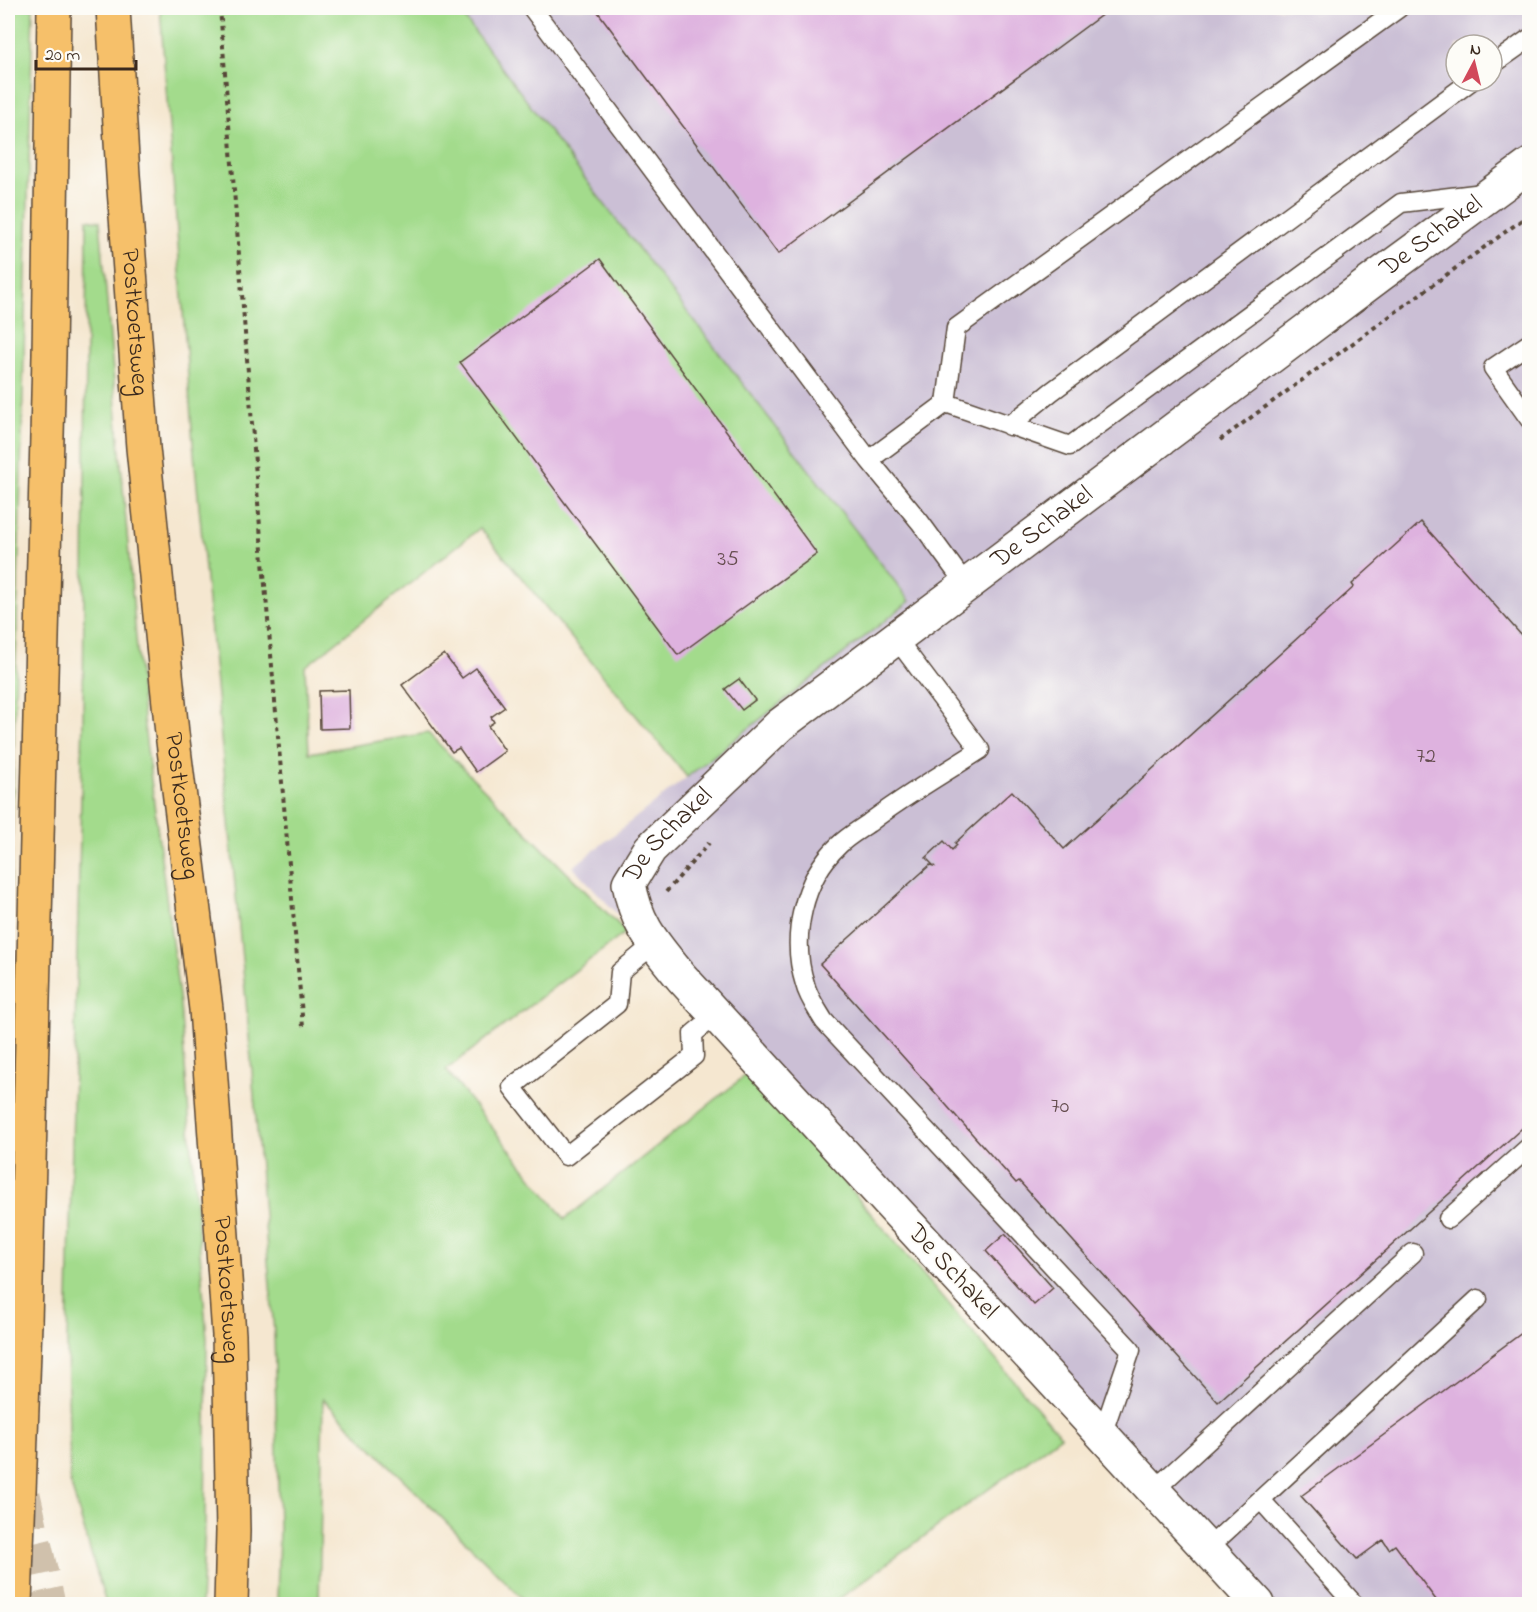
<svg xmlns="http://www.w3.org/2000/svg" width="1537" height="1612" viewBox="0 0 1537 1612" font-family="'Indie Flower',sans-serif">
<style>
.industrial{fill:#cbbfd5;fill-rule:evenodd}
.green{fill:#a3db8c;stroke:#6f8255;stroke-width:1.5}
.building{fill:#deb2df}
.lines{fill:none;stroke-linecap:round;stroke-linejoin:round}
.motorway-tunnel{stroke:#d0c1ac;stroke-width:33;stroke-dasharray:33 16;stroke-linecap:butt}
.service-casing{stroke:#574639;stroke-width:21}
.tertiary-casing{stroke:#574639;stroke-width:36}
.motorway-casing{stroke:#574639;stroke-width:36}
.path{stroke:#574639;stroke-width:4;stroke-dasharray:4.5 4.5;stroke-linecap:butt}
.service{stroke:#fff;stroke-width:18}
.tertiary{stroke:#fff;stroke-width:33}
.motorway{stroke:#f6c06b;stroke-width:33}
.motorway-bridge-casing{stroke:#574639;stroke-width:36;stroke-linecap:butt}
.motorway-bridge{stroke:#f6c06b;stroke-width:33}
.labels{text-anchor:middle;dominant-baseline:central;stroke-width:4.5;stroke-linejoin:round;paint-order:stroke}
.number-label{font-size:22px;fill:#644c4e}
.street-label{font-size:26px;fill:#3b2a1e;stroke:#fdfcf7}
</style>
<rect width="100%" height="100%" fill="#fdfcf7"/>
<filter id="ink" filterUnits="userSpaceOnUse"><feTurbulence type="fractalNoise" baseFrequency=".0167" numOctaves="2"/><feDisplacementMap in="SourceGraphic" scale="12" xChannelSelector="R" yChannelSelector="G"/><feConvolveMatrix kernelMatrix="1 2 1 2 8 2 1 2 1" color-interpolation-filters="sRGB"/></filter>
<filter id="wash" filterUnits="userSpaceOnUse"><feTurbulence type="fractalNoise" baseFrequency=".008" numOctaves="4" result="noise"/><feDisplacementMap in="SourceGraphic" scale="24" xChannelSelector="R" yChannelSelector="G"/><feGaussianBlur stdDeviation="1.35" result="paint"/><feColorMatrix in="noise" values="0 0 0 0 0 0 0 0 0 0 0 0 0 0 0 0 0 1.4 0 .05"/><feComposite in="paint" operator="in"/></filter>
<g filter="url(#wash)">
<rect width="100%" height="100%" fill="#f5e7d0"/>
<!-- industrial -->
<path class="industrial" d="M457,8H1529V1604H1269L573,867L910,601L598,196ZM1456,45H1492V81H1456Z"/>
<!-- green -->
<path class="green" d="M8,8H33L8,971Z
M160,8H457L598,196L910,601L687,777L480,528L305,667L309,753L428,733L626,932L446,1070L565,1219L750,1072L1061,1436L832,1604H528L323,1399L319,1604H277L279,1527L274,1332L246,1001L193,443Z
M87,219L100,221L143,718L180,1004L207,1339L205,1524L201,1604H106L70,1482L67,1341L83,717Z"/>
<g id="blocks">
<!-- building -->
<path class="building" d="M595,8H1111L778,254Z
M600,259L817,554L678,655L460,362Z
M1421,522L1530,645V1121L1218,1402L1019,1181L1016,1183L820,964L930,865L934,866L926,858L944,841L952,850L957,845L955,843L1012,791L1064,849L1354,587L1352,584Z
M444,654L462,678L476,668L505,707L491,717L494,722L488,726L505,751L476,772L459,748L452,752L402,685Z
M739,679L755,700L742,710L725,689Z
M349,690L350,728L320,729L319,691Z
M1005,1234L1053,1288L1034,1305L986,1251Z
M1530,1327V1604H1439L1395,1545L1389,1549L1383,1540L1357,1559L1301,1496Z"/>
</g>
</g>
<g filter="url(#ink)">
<use href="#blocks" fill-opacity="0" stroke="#574639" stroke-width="1.5"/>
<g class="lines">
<!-- motorway-tunnel -->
<path class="motorway-tunnel" d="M24,1495L49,1604"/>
<defs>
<path id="service" d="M532,8L869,460L946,403L1070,446L1401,203L1483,193
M1492,65L1530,38
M1530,343L1493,368L1530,420
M946,403L956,328L1399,8
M1009,426L1051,392L1471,81
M869,460L920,522L966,585
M896,638L980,750C943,774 904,796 869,823C859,830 848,836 839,845C803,879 790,937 805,984C808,997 817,1009 824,1021L1131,1350L1102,1435
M654,944L620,972L617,1004L512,1087L566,1156L694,1056L693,1034L716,1015
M1448,1219L1530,1146
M1153,1491L1413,1253
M1261,1500L1354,1604
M1207,1549L1478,1299"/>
<g id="tertiary">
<path id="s1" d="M1258,1604L682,978C656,946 636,926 629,883L650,849L780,725L1380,275L1530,165"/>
</g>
<g id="motorway">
<path id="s2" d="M113,8L123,175L143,448L172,733L206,1009L229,1335L233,1531L231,1604"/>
<path d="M25,1323L49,355L54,8"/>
</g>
</defs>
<!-- service casing -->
<use href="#service" class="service-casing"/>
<!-- tertiary casing -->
<use href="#tertiary" class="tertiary-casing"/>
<!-- motorway casing -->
<use href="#motorway" class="motorway-casing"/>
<!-- path -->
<path class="path" d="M220,8L259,515L303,1027
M1220,440L1530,214
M666,892L709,843"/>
<!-- service -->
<use href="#service" class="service"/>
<!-- tertiary -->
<use href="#tertiary" class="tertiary"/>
<!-- motorway -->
<use href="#motorway" class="motorway"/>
<defs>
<path id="motorway-bridge" d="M15,1604L25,1323"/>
</defs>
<!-- motorway-bridge casing -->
<use href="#motorway-bridge" class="motorway-bridge-casing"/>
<!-- motorway-bridge -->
<use href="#motorway-bridge" class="motorway-bridge"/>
</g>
</g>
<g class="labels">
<!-- number labels -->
<g class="number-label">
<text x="728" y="560">35</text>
<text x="1426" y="757">72</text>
<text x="1060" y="1107">70</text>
</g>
<!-- street labels -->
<g class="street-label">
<text stroke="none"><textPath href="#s1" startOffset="1995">De Schakel</textPath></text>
<text stroke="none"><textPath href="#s2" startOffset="315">Postkoetsweg</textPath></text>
<text stroke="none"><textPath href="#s1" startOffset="1509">De Schakel</textPath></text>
<text stroke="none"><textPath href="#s2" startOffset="801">Postkoetsweg</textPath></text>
<text stroke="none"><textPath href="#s1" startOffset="1023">De Schakel</textPath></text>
<text transform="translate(952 1272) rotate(47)">De Schakel</text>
<text stroke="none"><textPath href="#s2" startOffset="1287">Postkoetsweg</textPath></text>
</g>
</g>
<!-- margin -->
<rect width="1537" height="1612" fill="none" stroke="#fdfcf7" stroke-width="30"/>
<!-- north arrow -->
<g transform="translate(1474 63) rotate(7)"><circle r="28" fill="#fdfcf7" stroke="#afa8a0" stroke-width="1.5"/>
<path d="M0-4.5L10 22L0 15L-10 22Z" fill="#d1495b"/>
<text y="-9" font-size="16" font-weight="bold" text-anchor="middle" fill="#3b2a1e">N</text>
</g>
<!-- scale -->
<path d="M36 60v9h100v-9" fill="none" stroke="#3b2a1e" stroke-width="3"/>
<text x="45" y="60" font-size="18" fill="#3b2a1e" stroke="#fdfcf7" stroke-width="4.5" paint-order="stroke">20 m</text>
</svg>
